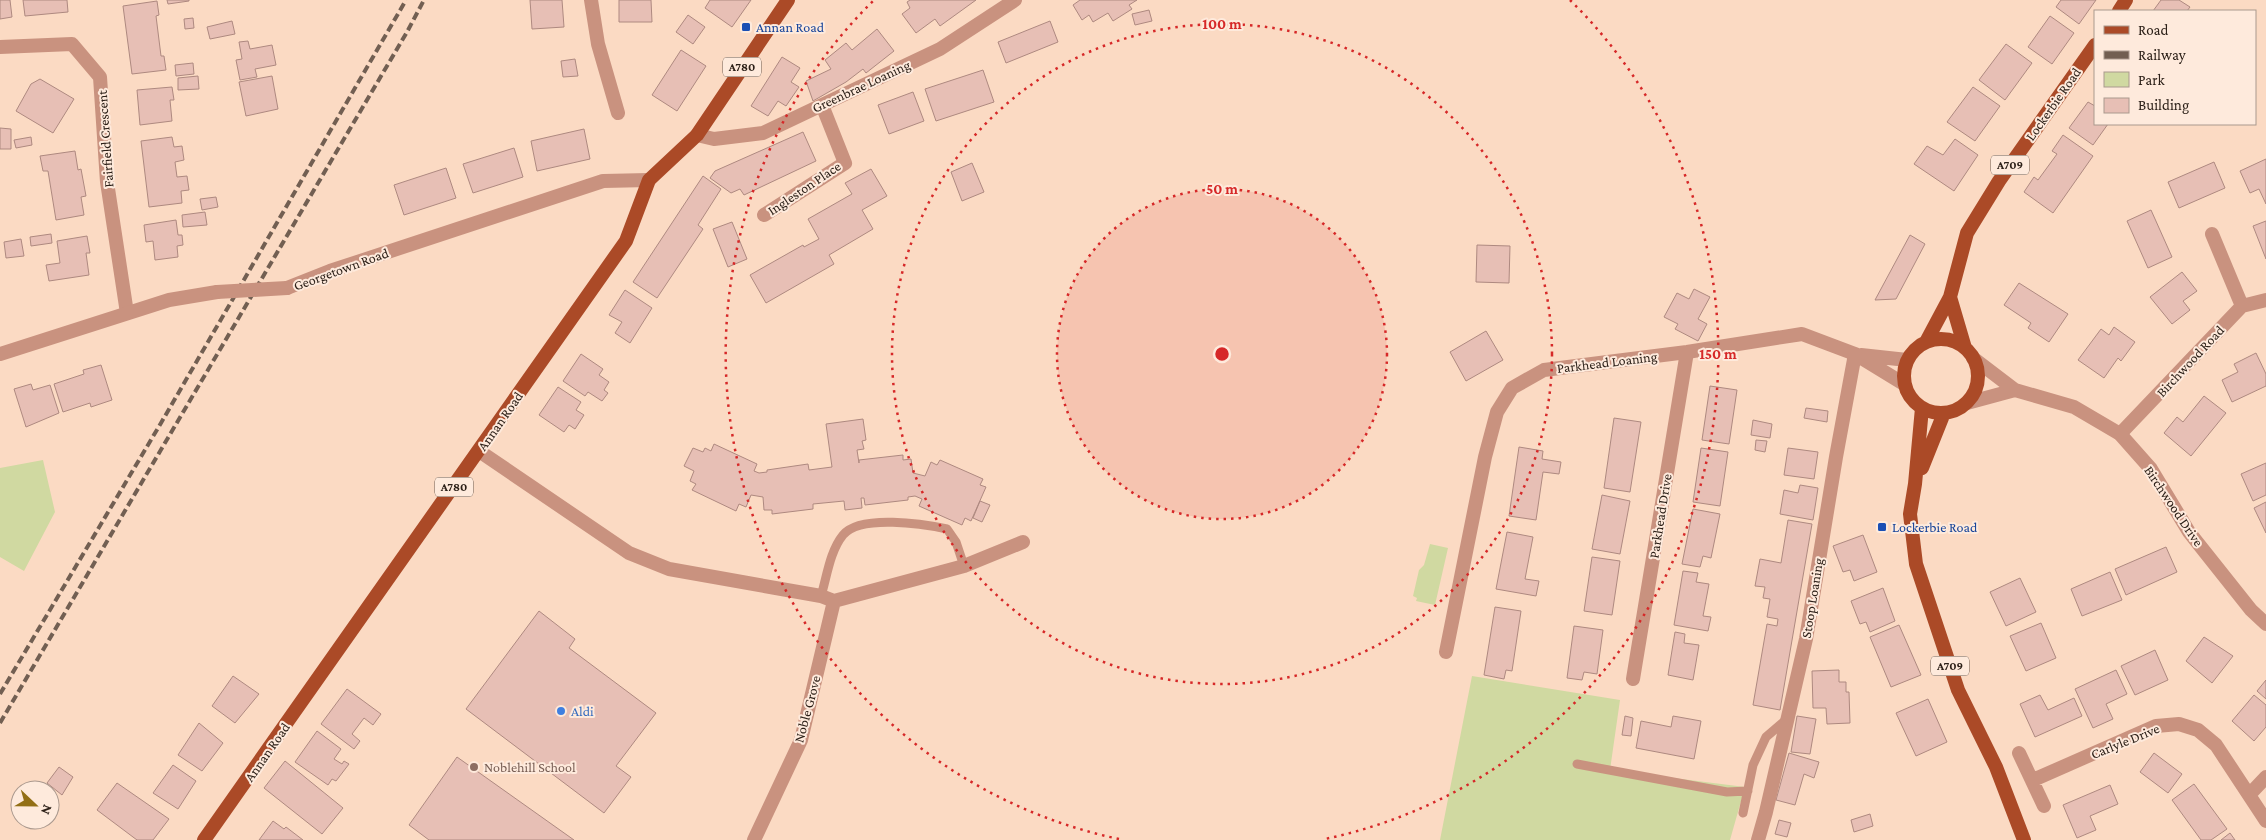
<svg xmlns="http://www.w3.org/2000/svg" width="2266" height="840" viewBox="0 0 2266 840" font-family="'Crimson Pro',serif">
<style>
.green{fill:#d0d9a1}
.building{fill:#e7bfb5;stroke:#ae8980}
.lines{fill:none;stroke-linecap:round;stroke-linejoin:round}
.service{stroke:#c9927f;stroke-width:9}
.minor{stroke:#c9927f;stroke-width:14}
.tertiary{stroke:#c9927f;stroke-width:14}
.primary{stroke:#ab4a27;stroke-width:14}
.rail{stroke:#725f52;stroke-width:4;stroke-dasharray:8 4;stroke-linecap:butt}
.tertiary-bridge{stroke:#c9927f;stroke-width:14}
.ring{fill:none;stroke:#d62828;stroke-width:2.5;stroke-dasharray:2.5 5}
.transit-dot{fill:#1a4fb4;stroke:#feeadc;stroke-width:2}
.shop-dot{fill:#3f7fe0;stroke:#feeadc;stroke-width:2}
.education-dot{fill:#8d6e63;stroke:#feeadc;stroke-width:2}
.labels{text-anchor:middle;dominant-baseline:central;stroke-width:4;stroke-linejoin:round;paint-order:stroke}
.shield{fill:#feeadc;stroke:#6b5d53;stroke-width:1}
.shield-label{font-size:12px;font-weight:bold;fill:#2c2018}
.transit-label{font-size:14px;fill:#164399;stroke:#feeadc;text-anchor:start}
.street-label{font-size:14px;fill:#2c2018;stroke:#feeadc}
.shop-label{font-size:14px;fill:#366cbe;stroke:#feeadc;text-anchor:start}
.education-label{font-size:14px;fill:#785e54;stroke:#feeadc;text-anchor:start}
.centre{fill:#d62828;stroke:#feeadc;stroke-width:2.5}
.ring-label{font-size:15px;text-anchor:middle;font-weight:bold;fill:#d62828;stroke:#feeadc;stroke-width:4;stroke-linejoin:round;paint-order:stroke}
</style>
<rect width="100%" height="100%" fill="#fbdac3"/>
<!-- green -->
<path class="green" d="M43,460L55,512L24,571L0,557V468Z
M1430,544L1448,548L1435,605L1416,601L1417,598L1413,596L1419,570L1424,565Z
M1472,676L1620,700L1610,770L1745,787L1730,840H1440Z"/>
<!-- building -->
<path class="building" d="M0,0H10L12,17L0,19Z
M23,0H67L68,12L25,16Z
M167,0H189V1L168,4Z
M530,0H562L564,27L532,29Z
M619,0H651L652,22H619Z
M710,0H751L732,27L705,8Z
M910,0H976L940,26L935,19L916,33L902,14L910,8L907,2Z
M1080,0H1137L1129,5L1132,9L1113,21L1108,13L1093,22L1089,15L1082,20L1073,5Z
M2061,0H2096L2079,24L2056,7Z
M2161,0H2179L2190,7L2187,11H2153Z
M157,1L159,15L156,16L161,56H164L166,70L132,74L123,6Z
M1149,10L1152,21L1135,25L1132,14Z
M688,15L705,27L693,44L676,32Z
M2050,16L2074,33L2052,64L2028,47Z
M193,18L194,28L185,29L184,19Z
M232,21L235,34L210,39L207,27Z
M1050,21L1058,42L1006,63L998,42Z
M877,29L894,51L866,73L863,69L846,82L813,101L806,81L831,69L825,60L846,43L852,50Z
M248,41L250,49L272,45L276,65L255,69L257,77L240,80L236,60L242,59L239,42Z
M2006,44L2032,63L2005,100L1979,80Z
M681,50L706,66L677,111L652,95Z
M782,57L800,68L791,82L799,87L786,106L778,101L768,116L751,106Z
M575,59L578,76L563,77L561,61Z
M193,63L194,74L176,76L175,65Z
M983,70L994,102L936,121L925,89Z
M198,76L199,89L178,90V78Z
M272,76L278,109L246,116L239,82Z
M40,79L74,99L53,133L16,111L31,84Z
M172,87L174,100H170L172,121L140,125L137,90Z
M1973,87L2000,106L1975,141L1947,122Z
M913,92L924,121L889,134L878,105Z
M2088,102L2095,106V124H2108L2093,145L2069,128Z
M0,128L11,129V149H0Z
M584,129L590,159L537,171L531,141Z
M803,132L816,161L744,195L740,189L731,193L710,178L715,171Z
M2063,135L2093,156L2053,213L2024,192L2034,177L2038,180L2057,154L2052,151Z
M31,137L32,145L16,148L14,140Z
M172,137L174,147L182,146L184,160L175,162L177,177L187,176L189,190L181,191L182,203L149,207L141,141Z
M1955,139L1978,155L1954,191L1914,164L1927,146L1943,155Z
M514,148L523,177L473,193L463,164Z
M75,151L78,170L81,169L86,196L81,197L84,215L56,220L48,171H43L40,156Z
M2266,159V204L2259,189L2250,193L2240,171Z
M2214,162L2225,188L2179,208L2168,182Z
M972,163L984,192L962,201L951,172Z
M446,168L456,198L404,215L394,185Z
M871,169L887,196L862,210L873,229L829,255L834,264L766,303L750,275L803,245L804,247L819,239L808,219L852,194L845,183Z
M703,176L721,189L698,225L703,229L657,298L633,282Z
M216,197L218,207L202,210L200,199Z
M2151,210L2172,257L2148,268L2127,221Z
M205,212L207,225L183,227L182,215Z
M176,220L178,235H182L183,245L177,246L178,257L155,260L153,241L146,242L144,225Z
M2266,221V259L2253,226Z
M732,222L747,259L728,267L713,229Z
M51,234L52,243L31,246L30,237Z
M1910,235L1925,244L1896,299L1875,300Z
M87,236L90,253H86L89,275L49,281L46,265L60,263L57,241Z
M21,239L24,256L6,258L4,242Z
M1477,245L1510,246L1509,283L1476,282Z
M2182,272L2197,291L2183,301L2190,310L2172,324L2150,297Z
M2019,283L2068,314L2049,342L2028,328L2031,323L2004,305Z
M1694,289L1710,297L1698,319L1707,324L1698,341L1675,329L1678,324L1664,317L1677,293L1689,299Z
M625,290L652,308L630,343L615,333L622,322L609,315Z
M2114,327L2135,342L2121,361L2118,358L2104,378L2078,360L2101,329L2109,335Z
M1486,331L1503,360L1466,381L1450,352Z
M2256,353L2266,374V386L2232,402L2222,380L2238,372L2234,364Z
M581,354L603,369L599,375L609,382L604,390L608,393L602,401L588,392L585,396L563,381Z
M101,365L112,400L91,407L90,403L63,412L54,384L84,374L83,370Z
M31,384L33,390L50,385L59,413L26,427L14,389Z
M1710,386L1737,390L1729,444L1702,440Z
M558,387L581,402L576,410L584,415L575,429L569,425L564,432L539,415Z
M2204,396L2226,413L2191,456L2164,433L2177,417L2183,422Z
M1806,408L1828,411L1827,422L1804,418Z
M1614,418L1641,422L1630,492L1604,488Z
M863,419L866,440L862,441L864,449L857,450L859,463V460L903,455V460L911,459L913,473L925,476L931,462L937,465L940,460L983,479L980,485L986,487L971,521L965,518L962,525L919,506L922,499L915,496L908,497V500L865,505L864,498H861L862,508L845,510L844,501L813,504V509L772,514V510H764L763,497L751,495L746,507L739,504L736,511L692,490L696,484L690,481L694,471L684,466L693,448L703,452L705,448L711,451L714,444L757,464L754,471L759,473L767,472V470L808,464L809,470L832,467L826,424Z
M1753,420L1772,424L1770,438L1751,435Z
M1756,440L1767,441L1765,452L1755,450Z
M1519,447L1543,451L1542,459L1561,462L1559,474L1543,472L1536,520L1509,516Z
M1701,448L1728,452L1720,506L1693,502Z
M1788,448L1818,452L1814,479L1784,475Z
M2266,463V495L2253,501L2241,474Z
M1800,485L1818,488L1813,520L1780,514L1784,490L1798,493Z
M1602,495L1630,501L1620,554L1592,549Z
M980,501L990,505L982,522L973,518Z
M2266,502V533L2254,508Z
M1693,509L1720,514L1711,558L1703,556L1700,567L1682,564Z
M1788,520L1812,524L1780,710L1753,705L1767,624L1777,626L1778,619L1767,617L1770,599L1763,598L1765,587L1755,586L1760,559L1781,563Z
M1507,532L1533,537L1525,579L1539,581L1536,596L1496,589Z
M1863,535L1877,572L1854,581L1850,570L1843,572L1833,546Z
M2166,547L2177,572L2126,595L2115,569Z
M1592,557L1620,561L1612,615L1584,611Z
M1683,571L1698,573L1696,582L1709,584L1703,616L1711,617L1708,631L1674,625Z
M2110,572L2122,600L2082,616L2071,589Z
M2020,578L2036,612L2006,626L1990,592Z
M1883,588L1895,621L1870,632L1866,622L1860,624L1851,601Z
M1495,607L1521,611L1512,671L1506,670L1504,679L1484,675Z
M539,611L575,639L569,648L656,713L616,766L631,777L604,813L466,709Z
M2041,623L2056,658L2026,671L2010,636Z
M1899,625L1921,675L1891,687L1870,637Z
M1574,626L1603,630L1597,674L1584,672L1582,680L1567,678Z
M1675,632L1685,634L1684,643L1699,645L1693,680L1668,675Z
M2204,637L2233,656L2212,683L2186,661Z
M2155,650L2168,680L2135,695L2121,666Z
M1839,670V682H1846V692H1849L1850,723L1827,724L1826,708H1813L1812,671Z
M2116,670L2127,694L2106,704L2113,719L2093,728L2075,689Z
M233,676L259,694L235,723L212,706Z
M2266,680V699L2257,691Z
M347,689L381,714L373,725L364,718L352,734L360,741L354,749L321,724Z
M2040,695L2048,710L2074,698L2082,716L2035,737L2020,704Z
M2254,695L2266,705V727L2254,741L2232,721Z
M1928,699L1947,742L1916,756L1896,713Z
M1625,716L1633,718L1631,736L1622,735Z
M1673,716L1701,721L1694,759L1636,748L1641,721L1671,727Z
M1797,716L1816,719L1810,754L1791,752Z
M199,723L223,743L202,771L178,755Z
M317,731L341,749L334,759L342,764L344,761L349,764L336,781L332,779L328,785L295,762Z
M1789,753L1819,762L1814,778L1804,774L1795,805L1776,800Z
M2154,753L2182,774L2168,793L2140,772Z
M457,757L574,840H429L409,825Z
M285,761L343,808L322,834L264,788Z
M173,765L196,781L178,809L153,793Z
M59,767L73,777L62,795L47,783Z
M117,783L169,819L153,840H137L97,810Z
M2194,784L2227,829L2211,840H2201L2172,800Z
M2110,785L2118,804L2090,816L2096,830L2077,838L2063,805Z
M1870,814L1873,826L1854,832L1851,820Z
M1779,820L1791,823L1787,837L1775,834Z
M273,821L284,829L286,827L303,840H259Z
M2230,833L2235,840H2221Z"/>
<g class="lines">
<!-- service -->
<path class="service" d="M821,596C827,576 830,551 843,535C860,514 924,524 947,529L956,542L964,566
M1577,764L1727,792L1748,791
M1743,813L1753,765L1766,737L1787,719"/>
<!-- minor -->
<path class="minor" d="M591,0L598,44L618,113
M0,47L72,44L100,77L107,182L127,313
M697,135L714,139L763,133L940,49L1015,0
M764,215L845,163L822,105
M2212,234L2242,306
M1861,355L1907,360
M2120,434L2242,306L2266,300
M479,451L629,553L669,569L821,596L834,601L964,566L1023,542
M1446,652L1485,457L1497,412L1512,388L1544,370L1687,352L1802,334L1855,354L1904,384
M1633,679L1687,352
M2019,753L2044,806
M2033,780L2156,726L2179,724L2198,730L2216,745L2266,821
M2249,795L2266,777
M754,840L801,740L834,601
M1758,840L1766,812L1806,639L1836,457L1855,354"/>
<!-- tertiary -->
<path class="tertiary" d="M287,288L330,271L603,181L649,180
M0,354L169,300L217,292
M1973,358L2015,390L2074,407L2120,434L2151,469L2189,532L2251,610L2266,624
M1967,403L2015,390"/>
<!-- primary -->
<path class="primary" d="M2119,11L2126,0
M1950,297L1965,348
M1904 376a37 37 0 1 1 74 0a37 37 0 1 1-74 0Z
M1926,342L1950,297L1967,233L1999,181L2095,45
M1922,408L1915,484L1910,514L1916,564L1958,690L1996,767L2024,840
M1922,468L1944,413
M204,840L626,241L649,180L697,135L788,0"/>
<!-- rail -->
<path class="rail" d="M0,694L161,423L406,0
M0,723L407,32L424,0"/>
<!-- tertiary-bridge -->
<path class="tertiary-bridge" d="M217,292L287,288"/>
</g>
<!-- distance rings -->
<circle cx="1222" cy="354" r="165" fill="#d62828" fill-opacity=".12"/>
<g class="ring">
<circle cx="1222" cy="354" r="165"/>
<circle cx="1222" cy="354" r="330"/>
<path d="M1119 839A496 496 0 0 1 874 0M1570 0A496 496 0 0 1 1325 839"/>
</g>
<!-- markers -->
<g class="transit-dot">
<rect x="741" y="22" width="10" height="10" rx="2.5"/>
<rect x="1877" y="522" width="10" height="10" rx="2.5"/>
</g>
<circle class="shop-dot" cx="561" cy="711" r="5"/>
<circle class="education-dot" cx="474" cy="767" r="5"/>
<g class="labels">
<!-- shield labels -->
<g class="shield">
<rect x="723" y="57.5" width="38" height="19" rx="4"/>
<rect x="1991" y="155.5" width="38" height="19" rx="4"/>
<rect x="435" y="477.5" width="38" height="19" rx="4"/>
<rect x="1931" y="656.5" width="38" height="19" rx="4"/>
</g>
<g class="shield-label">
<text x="742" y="67">A780</text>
<text x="2010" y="165">A709</text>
<text x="454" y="487">A780</text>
<text x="1950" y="666">A709</text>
</g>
<!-- transit labels -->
<g class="transit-label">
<text x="756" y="27">Annan Road</text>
<text x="1892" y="527">Lockerbie Road</text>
</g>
<!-- street labels -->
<g class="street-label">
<text transform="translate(861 86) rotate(-25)">Greenbrae Loaning</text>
<text transform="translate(2053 104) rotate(-55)">Lockerbie Road</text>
<text transform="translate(105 139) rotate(-94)">Fairfield Crescent</text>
<text transform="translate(804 188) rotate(-34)">Ingleston Place</text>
<text transform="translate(341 269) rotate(-20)">Georgetown Road</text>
<text transform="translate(2190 361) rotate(-47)">Birchwood Road</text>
<text transform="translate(1607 362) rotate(-7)">Parkhead Loaning</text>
<text transform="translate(500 421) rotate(-55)">Annan Road</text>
<text transform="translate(2174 506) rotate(56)">Birchwood Drive</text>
<text transform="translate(1660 516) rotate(-81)">Parkhead Drive</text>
<text transform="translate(1812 598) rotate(-81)">Stoop Loaning</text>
<text transform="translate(807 709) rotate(-75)">Noble Grove</text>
<text transform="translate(2125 741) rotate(-22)">Carlyle Drive</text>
<text transform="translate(267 752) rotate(-55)">Annan Road</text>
</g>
<!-- shop labels -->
<g class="shop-label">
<text x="571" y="711">Aldi</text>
</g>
<!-- education labels -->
<g class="education-label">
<text x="484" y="767">Noblehill School</text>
</g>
</g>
<circle cx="1222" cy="354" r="8" class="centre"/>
<g class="ring-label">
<text x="1222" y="29">100 m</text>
<text x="1222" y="194">50 m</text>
<text x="1718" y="359">150 m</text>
</g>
<!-- legend -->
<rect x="2094" y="10" width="162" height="115" fill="#feeadc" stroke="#aa998e"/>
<rect x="2104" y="26" width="25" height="8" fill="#ab4a27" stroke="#aa998e"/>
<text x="2138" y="35" font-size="15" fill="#2c2018">Road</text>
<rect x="2104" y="51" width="25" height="8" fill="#725f52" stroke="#aa998e"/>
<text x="2138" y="60" font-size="15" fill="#2c2018">Railway</text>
<rect x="2104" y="72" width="25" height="15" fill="#d0d9a1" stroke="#aa998e"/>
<text x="2138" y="85" font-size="15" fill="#2c2018">Park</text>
<rect x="2104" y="98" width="25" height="15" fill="#e7bfb5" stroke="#aa998e"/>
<text x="2138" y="110" font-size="15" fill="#2c2018">Building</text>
<!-- north arrow -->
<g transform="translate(35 805) rotate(112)"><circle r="24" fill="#feeadc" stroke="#aa998e"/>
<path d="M0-4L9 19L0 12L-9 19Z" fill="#926f15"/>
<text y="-8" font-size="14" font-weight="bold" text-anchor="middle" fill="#2c2018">N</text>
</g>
</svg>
